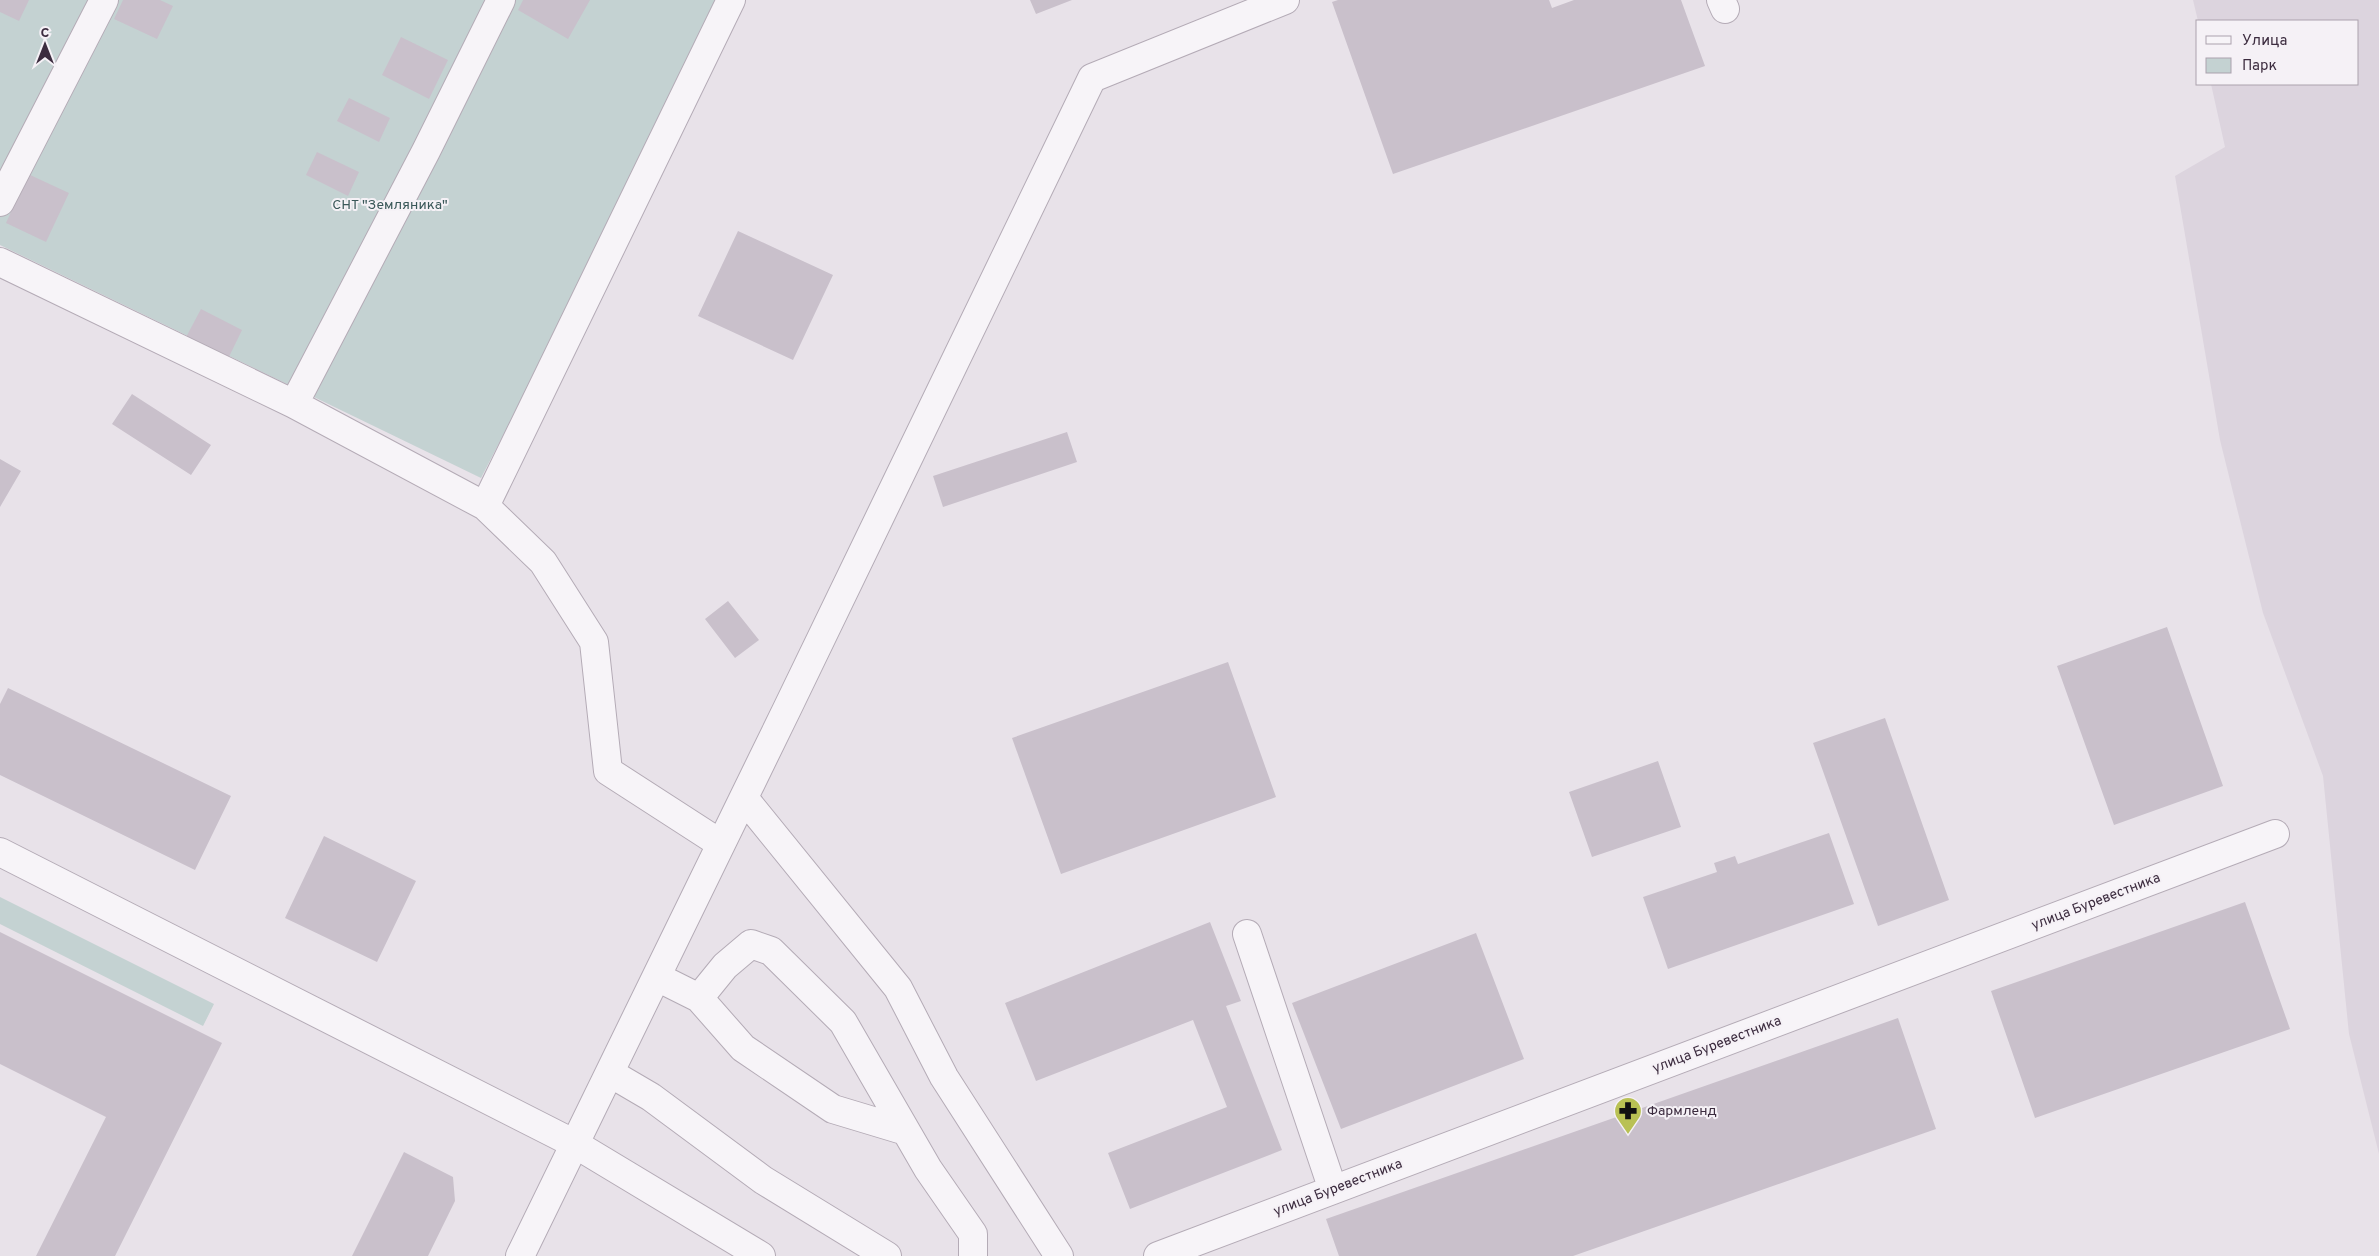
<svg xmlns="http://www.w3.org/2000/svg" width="2379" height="1256" viewBox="0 0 2379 1256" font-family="Overpass,sans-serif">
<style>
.built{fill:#dcd4de}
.green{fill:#c4d2d2}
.building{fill:#c9c0cb}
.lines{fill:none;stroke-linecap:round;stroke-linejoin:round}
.minor-casing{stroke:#b4abb6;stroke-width:30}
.minor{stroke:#f7f4f8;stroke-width:28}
.labels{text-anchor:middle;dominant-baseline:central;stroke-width:4;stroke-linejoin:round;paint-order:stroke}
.park-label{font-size:14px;fill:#3a5859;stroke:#f5f1f6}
.street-label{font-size:14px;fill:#3c2c3f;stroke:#f5f1f6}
.poi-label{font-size:14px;fill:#3c2c3f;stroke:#f5f1f6;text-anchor:start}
</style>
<rect width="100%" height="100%" fill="#e8e2e9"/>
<!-- built -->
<path class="built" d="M2193,0H2379V1154L2349,1034L2323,776L2263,613L2220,440L2175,176L2225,147L2211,84H2358V21H2198Z"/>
<!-- green -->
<path class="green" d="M0,0H727L481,478L0,245Z
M0,897L214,1004L203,1026L0,924Z"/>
<!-- building -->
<path class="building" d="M0,0H29L19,21L0,12Z
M123,0H160L173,6L157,39L114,19Z
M523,0H590L568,39L518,10Z
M1030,0H1072L1036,14Z
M1338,0H1549L1552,8L1574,0H1681L1705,66L1393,174L1332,2Z
M401,37L448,60L429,99L382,75Z
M349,98L390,118L379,142L337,121Z
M317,152L359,172L348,196L306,175Z
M28,174L69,193L46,242L6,223Z
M738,231L833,275L793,360L698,316Z
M201,309L242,330L226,363L184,341Z
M132,394L211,445L191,475L112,424Z
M1067,432L1077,462L943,507L933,476Z
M0,459L21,471L0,507Z
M728,601L759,640L735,658L705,619Z
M2167,627L2223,786L2114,825L2057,666Z
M1228,662L1276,797L1061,874L1012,738Z
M8,688L231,796L195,870L0,775V704Z
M1885,718L1949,900L1878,926L1813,743Z
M1658,761L1681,827L1592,857L1569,792Z
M1829,833L1854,904L1668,969L1643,897L1717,872L1714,863L1735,856L1738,864Z
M324,836L416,881L377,962L285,918Z
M2245,902L2290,1029L2035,1118L1991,991Z
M1210,922L1241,1001L1226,1006L1282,1150L1130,1209L1108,1153L1227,1107L1193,1020L1036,1081L1005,1003Z
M0,932L222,1043L115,1256H36L106,1117L0,1064Z
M1476,933L1524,1059L1341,1129L1292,1003Z
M1898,1018L1936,1129L1573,1256H1339L1326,1219Z
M404,1152L453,1177L455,1201L428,1256H352Z"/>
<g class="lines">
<defs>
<path id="minor" d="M501,0L426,151L294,404L485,506L543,562L594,642L608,771L721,844
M1721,0L1725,9
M0,202L104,0
M0,262L294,404
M485,506L731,0
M744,798L898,988L944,1077L1059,1256
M0,852L575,1144L761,1256
M1247,934L1333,1190
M657,977L699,998L725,966L751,944L771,951L843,1022L928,1169L973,1234V1256
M699,998L743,1048L833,1109L906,1131
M610,1073L651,1097L763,1180L887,1256
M520,1256L787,709L1092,78L1285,0
M1158,1256L2275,834"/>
</defs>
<!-- minor casing -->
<use href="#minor" class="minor-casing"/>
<!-- minor -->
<use href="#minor" class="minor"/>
</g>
<!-- icons -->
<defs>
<symbol id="pharmacy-pin" viewBox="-11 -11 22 30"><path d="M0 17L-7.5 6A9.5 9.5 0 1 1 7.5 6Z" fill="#b9c154" stroke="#f5f1f6"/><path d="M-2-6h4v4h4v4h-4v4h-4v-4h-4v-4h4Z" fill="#111"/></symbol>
</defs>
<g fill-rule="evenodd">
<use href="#pharmacy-pin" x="1612" y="1095" width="32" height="43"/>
</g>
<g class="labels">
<!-- park labels -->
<g class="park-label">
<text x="390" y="205">СНТ "Земляника"</text>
</g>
<!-- street labels -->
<g class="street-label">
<text transform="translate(2096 902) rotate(-21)">улица Буревестника</text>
<text transform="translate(1717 1045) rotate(-21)">улица Буревестника</text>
<text transform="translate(1338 1188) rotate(-21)">улица Буревестника</text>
</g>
<!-- poi labels -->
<g class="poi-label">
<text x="1647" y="1111">Фармленд</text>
</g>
</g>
<!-- legend -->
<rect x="2196" y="20" width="162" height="65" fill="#f5f1f6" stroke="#aba2ad"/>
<rect x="2206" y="36" width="25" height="8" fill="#f7f4f8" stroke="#aba2ad"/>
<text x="2242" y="45" font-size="15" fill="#3c2c3f">Улица</text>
<rect x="2206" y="58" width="25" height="15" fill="#c4d2d2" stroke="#aba2ad"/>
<text x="2242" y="70" font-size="15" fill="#3c2c3f">Парк</text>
<!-- north arrow -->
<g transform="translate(45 45)" stroke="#f5f1f6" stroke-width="4" paint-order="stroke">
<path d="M0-4L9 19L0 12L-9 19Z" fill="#3c2c3f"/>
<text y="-8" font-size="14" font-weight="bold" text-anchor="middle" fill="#3c2c3f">С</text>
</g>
</svg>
